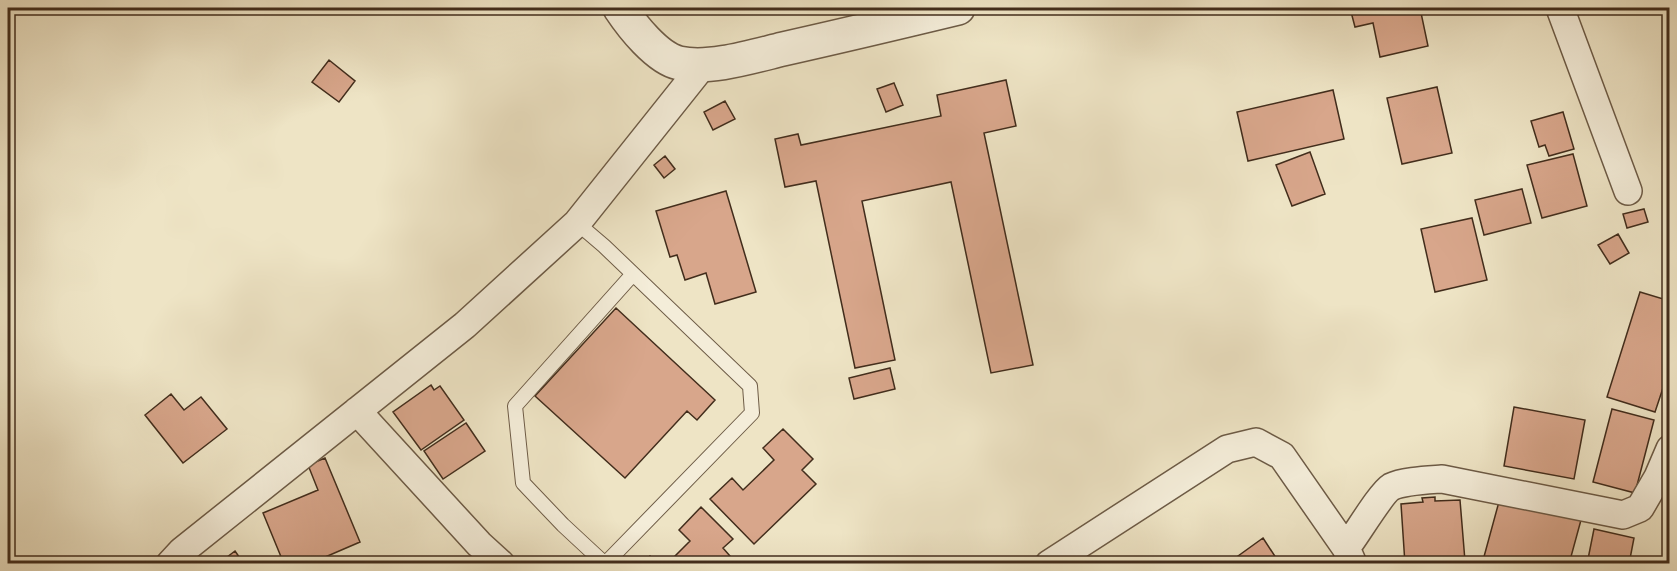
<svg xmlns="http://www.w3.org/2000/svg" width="1677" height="571" viewBox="0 0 1677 571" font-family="'IM FELL Double Pica',serif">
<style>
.building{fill:#d8a68b;stroke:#422d1c;stroke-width:1.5}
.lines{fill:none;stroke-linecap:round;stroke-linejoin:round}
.service-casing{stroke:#6d5b46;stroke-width:16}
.minor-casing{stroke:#6d5b46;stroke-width:30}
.tertiary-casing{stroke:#6d5b46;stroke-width:36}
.service{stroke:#f4edd9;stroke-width:14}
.minor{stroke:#f4edd9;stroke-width:27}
.tertiary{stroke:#f4edd9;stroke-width:33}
</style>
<rect width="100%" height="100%" fill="#eee4c5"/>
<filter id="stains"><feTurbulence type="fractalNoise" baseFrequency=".00333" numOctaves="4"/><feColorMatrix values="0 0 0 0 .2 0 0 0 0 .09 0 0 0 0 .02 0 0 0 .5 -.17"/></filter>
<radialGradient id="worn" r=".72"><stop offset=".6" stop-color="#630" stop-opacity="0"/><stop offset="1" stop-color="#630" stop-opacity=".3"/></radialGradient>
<!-- building -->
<path class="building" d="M1350,8H1420L1428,46L1380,57L1373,23L1355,27Z
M329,60L355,81L339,102L312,82Z
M1006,80L1016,126L984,133L1033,365L991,373L951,182L862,201L895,360L855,368L816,181L785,187L775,139L798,134L801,145L941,116L937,95Z
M894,83L903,105L886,112L877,89Z
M1437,87L1452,153L1402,164L1387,98Z
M1333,90L1344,139L1248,161L1237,112Z
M725,101L735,119L713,130L704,112Z
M1563,112L1574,149L1549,156L1545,145L1539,147L1531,121Z
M1310,152L1325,194L1292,206L1276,165Z
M1573,154L1587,206L1542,218L1527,165Z
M665,156L675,169L664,178L654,165Z
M1522,189L1531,223L1484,235L1475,200Z
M726,191L756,292L715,304L706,273L685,280L677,255L670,257L656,211Z
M1644,209L1648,222L1627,228L1623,214Z
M1472,218L1487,280L1435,292L1421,229Z
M1618,234L1629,253L1610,264L1598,245Z
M1640,292L1670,301V367L1655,412L1607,397Z
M616,308L715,400L697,420L687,411L625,478L535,396Z
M890,368L895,389L854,399L849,378Z
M431,385L434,390L440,386L464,420L421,450L393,412Z
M171,394L184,410L201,397L227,429L183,463L145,415Z
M1514,407L1585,420L1574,479L1504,466Z
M1612,409L1654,420L1635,493L1593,482Z
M466,423L485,451L443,479L424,451Z
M783,429L813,459L802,470L816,484L754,544L710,499L732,478L743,490L774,460L763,448Z
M325,458L360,542L309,564H284L263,513L318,490L308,465Z
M1435,497V501L1460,500L1465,561L1405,564L1401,504L1423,502L1422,498Z
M1500,498L1581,520L1569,564H1558L1545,560L1544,564H1482Z
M701,507L733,539L723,548L737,564H667L690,541L679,530Z
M1594,529L1634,538L1629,564H1587Z
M1263,538L1280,564H1227Z
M235,551L244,564H218Z
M650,556L658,564H642Z"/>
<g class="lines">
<defs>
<path id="service" d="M577,223L604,246L750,386L752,413L605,564
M605,564L563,525L523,483L515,406L633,274"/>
<path id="minor" d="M1560,8L1628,191
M357,411L479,544L501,564
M170,564L182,551L465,325L577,223L703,65
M1049,564L1227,449L1256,442L1282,456L1346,548
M1353,564L1346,548C1355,537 1381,493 1391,487C1403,481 1429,480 1442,479L1623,515L1640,508L1658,477L1670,449"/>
<path id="tertiary" d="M620,8C632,26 657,58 679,63C709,70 754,56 783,49C841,36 900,22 958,8"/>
</defs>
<!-- service casing -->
<use href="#service" class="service-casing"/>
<!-- minor casing -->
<use href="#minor" class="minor-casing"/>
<!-- tertiary casing -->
<use href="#tertiary" class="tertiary-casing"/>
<!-- service -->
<use href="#service" class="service"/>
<!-- minor -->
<use href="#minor" class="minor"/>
<!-- tertiary -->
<use href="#tertiary" class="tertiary"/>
</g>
<!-- margin -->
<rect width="1677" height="571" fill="none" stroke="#eee4c5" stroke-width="30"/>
<rect x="9" y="9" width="1659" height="553" fill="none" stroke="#422d1c" stroke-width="3"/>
<rect x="15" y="15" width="1647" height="541" fill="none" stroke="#422d1c" stroke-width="1.5"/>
<rect width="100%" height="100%" filter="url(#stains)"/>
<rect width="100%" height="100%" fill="url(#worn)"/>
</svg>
